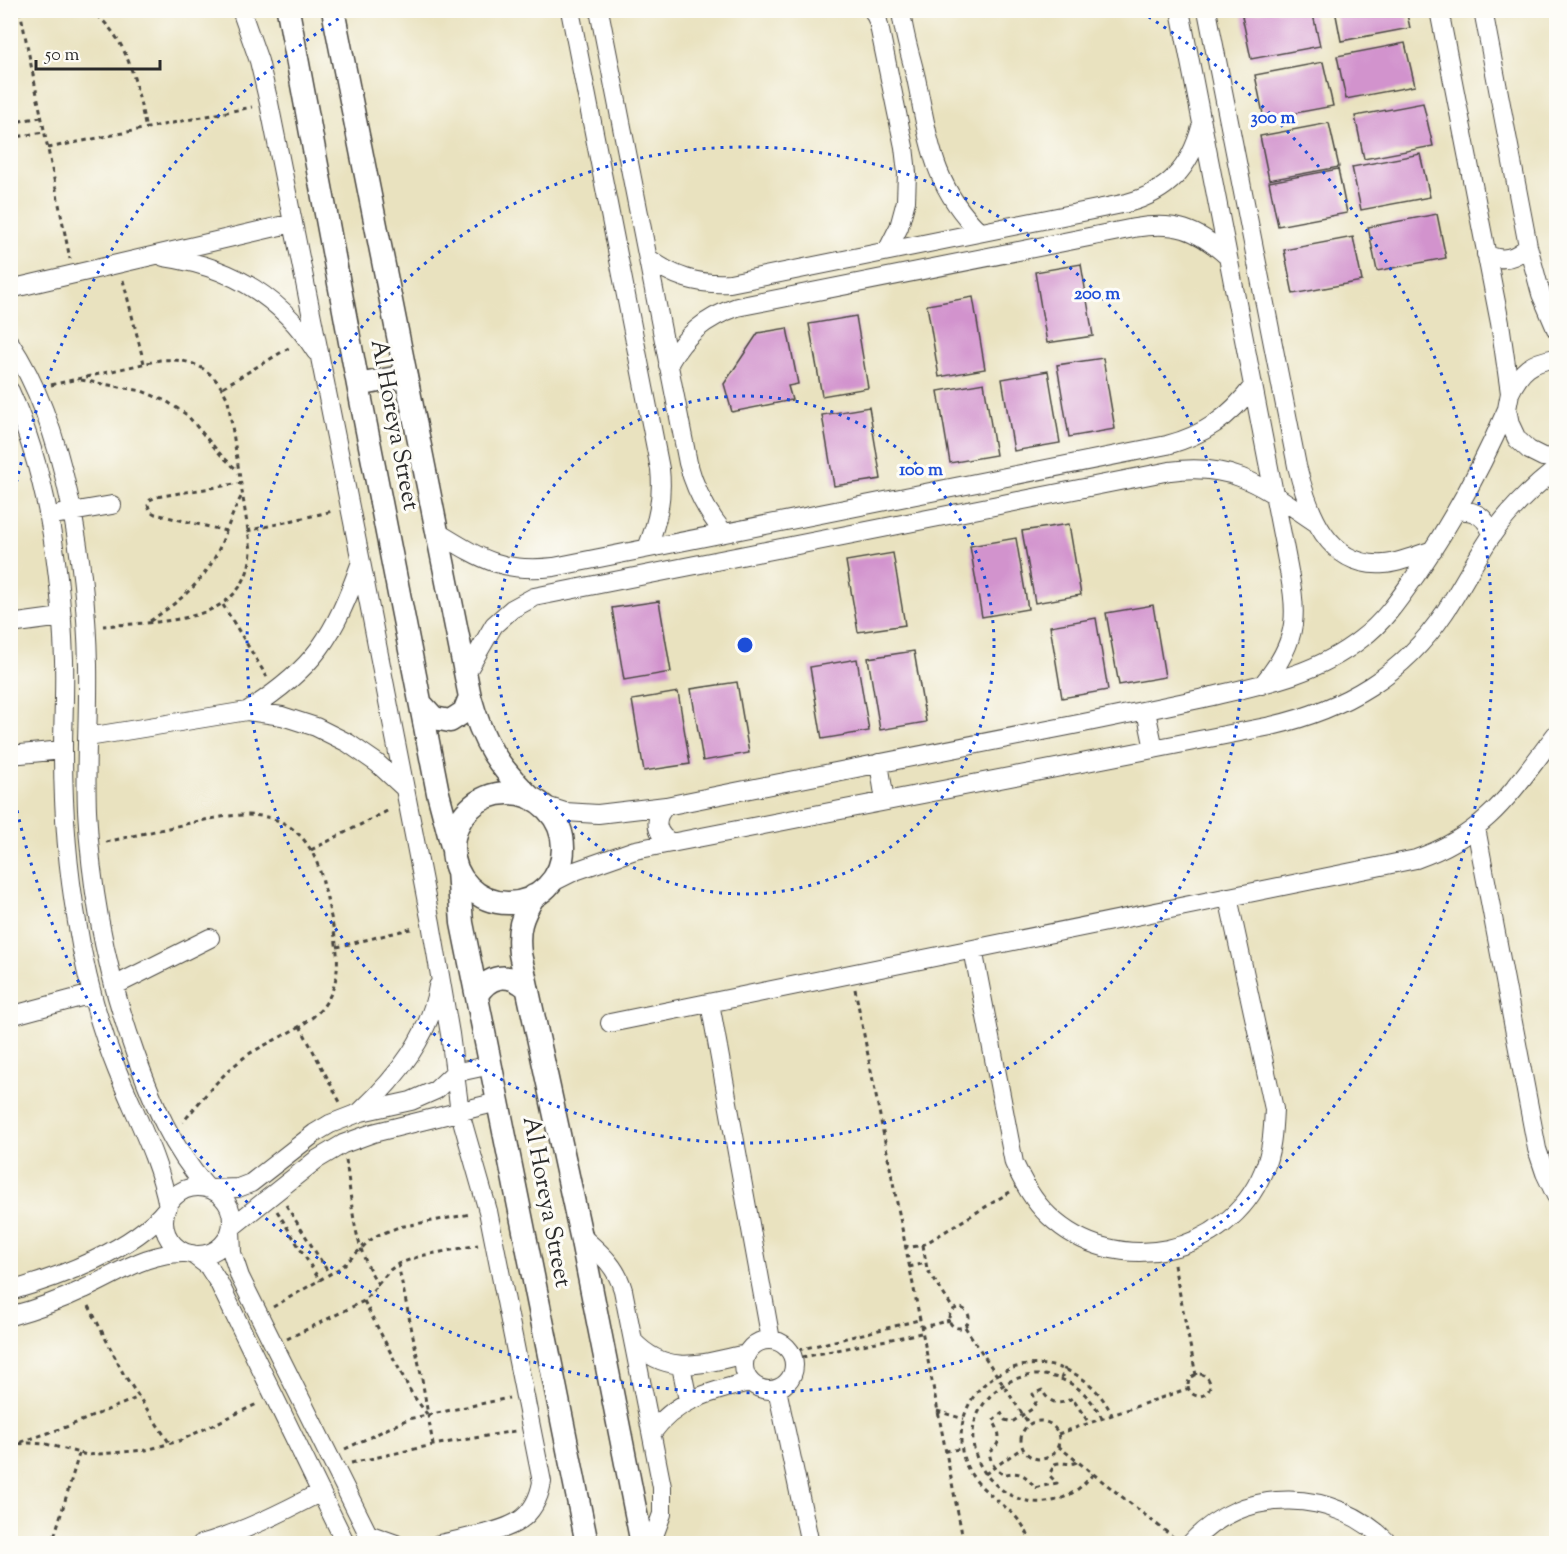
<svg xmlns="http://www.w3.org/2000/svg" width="1567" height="1554" viewBox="0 0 1567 1554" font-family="'Sorts Mill Goudy',serif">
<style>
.building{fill:#d293cd}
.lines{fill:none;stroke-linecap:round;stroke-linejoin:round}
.minor-casing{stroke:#484641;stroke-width:20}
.tertiary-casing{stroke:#484641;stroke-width:25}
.path{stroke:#484641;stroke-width:3;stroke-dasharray:4.5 4.5;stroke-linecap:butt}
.minor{stroke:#fff;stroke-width:18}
.tertiary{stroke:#fff;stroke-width:22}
.ring{fill:none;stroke:#1d4ed8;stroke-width:3;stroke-dasharray:3 6}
.labels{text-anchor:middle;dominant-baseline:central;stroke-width:6;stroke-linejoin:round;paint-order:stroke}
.street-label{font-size:24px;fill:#2b2b2b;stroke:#fdfcf7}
.centre{fill:#1d4ed8;stroke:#fdfcf7;stroke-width:3}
.ring-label{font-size:18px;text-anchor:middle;font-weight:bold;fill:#1d4ed8;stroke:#fdfcf7;stroke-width:6;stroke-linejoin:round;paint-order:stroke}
</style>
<rect width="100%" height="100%" fill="#fdfcf7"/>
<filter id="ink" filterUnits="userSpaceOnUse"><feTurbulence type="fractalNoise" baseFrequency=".0167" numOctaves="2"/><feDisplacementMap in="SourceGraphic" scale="12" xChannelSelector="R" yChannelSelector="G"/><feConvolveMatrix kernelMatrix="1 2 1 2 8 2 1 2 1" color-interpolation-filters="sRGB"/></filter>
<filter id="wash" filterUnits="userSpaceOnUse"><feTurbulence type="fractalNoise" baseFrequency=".008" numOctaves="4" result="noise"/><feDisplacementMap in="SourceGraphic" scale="24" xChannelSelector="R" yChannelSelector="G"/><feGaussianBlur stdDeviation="1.35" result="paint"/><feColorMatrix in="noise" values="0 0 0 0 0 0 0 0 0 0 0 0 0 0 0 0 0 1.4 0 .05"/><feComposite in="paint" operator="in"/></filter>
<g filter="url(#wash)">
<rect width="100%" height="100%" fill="#e9e2bf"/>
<g id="blocks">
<!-- building -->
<path class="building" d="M1270,10H1312L1320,46L1251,59L1242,16Z
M1335,10H1406L1410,28L1341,41Z
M1405,43L1415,86L1346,99L1337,56Z
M1323,62L1333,106L1264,119L1255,75Z
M1423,103L1433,146L1364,159L1355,116Z
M1329,123L1339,167L1269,180L1260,136Z
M1420,154L1430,197L1361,210L1352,167Z
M1338,169L1347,213L1278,226L1269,182Z
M1437,214L1446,258L1377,271L1368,227Z
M1353,237L1362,281L1293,294L1284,250Z
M1081,264L1093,336L1047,343L1035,272Z
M973,297L985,369L939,377L927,305Z
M856,316L868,388L822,396L809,324Z
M787,328L798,384L788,386L792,400L732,412L724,384L758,333Z
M1103,358L1115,429L1069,437L1057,365Z
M1048,371L1060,443L1014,451L1002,379Z
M984,383L996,455L950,463L938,391Z
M869,407L881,479L834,486L822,415Z
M1069,524L1081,595L1035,603L1022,531Z
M1016,538L1028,609L982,617L970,546Z
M893,553L905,625L858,632L846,561Z
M659,601L671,672L624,680L612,608Z
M1153,605L1165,677L1119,685L1106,613Z
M1096,618L1108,690L1062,698L1050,626Z
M914,651L926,722L880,730L868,658Z
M857,659L869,731L822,739L810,667Z
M737,682L749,753L703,761L691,689Z
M678,692L690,764L644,771L632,700Z"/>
</g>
</g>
<g filter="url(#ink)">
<use href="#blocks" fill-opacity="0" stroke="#484641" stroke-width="1.5"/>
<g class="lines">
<defs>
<path id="minor" d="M241,10L259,61L269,103L361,562L431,923L450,1034L460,1113L488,1211L542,1482C535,1521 511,1528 475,1536C463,1539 451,1542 439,1544
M570,10L660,469C663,498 658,521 647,548
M599,10L688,463C695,490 706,511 724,533
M873,10L878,21L904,147L907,173L906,201L899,227L887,251
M901,10C903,33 911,56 916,78C929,139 932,186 980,232
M1180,10L1285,550C1296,608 1304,636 1262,685
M1207,10L1297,466C1308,511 1327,568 1384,564C1400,563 1417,555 1433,550
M1439,10L1500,323L1510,393L1507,409L1510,424L1517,439L1529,450L1543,457L1556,458
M1483,10L1528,246L1541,294L1556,329
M1486,254C1502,262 1515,259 1528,246
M164,257C228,266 281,296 316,352
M648,258C673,277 698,285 730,283L1127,203C1168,192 1190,168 1201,127
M10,289L293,223
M10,343C66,427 86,565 88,665C89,714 85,762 87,810C91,893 107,975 135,1053C153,1103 172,1148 207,1188
M668,365C685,335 705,318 737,307L1134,228C1175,221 1197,229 1227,256
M10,391C47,472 61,571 64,660C65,690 63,720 63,751C63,808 67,866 77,922C85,973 98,1023 117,1070C135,1115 159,1158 168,1206
M1510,393C1521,370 1531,362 1556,358
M1457,511C1475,509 1487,517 1492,535
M60,514L112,505
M437,532C480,558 501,573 554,567L1167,445C1204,435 1230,417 1253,386
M10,624L62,617
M465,675L494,625L512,609L534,597L1170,471C1235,462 1264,488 1315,522
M247,711C315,668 334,637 361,562
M1146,711L1154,749
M88,737L247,711L282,716L316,727L348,743L377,763L403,787
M10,755L63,750
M879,763L885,801
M540,804L565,812L598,814L666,806C793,780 920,755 1048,730C1100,720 1152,709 1204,698C1260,685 1316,675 1361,639C1384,622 1400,598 1416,575C1452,522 1482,467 1507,409
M666,806C652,819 656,836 673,843
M1476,828L1537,1149L1545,1173L1556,1196
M551,883L575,871L635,850L1271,726C1345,709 1403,675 1445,612C1461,588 1474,562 1490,538C1508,511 1531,489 1556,469
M973,949L1014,1163C1023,1182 1033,1201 1049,1216C1115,1279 1228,1256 1263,1172C1272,1152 1273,1130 1274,1109L1228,897
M114,986L210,938
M710,1003L771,1340
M10,1016L92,994
M610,1023L1416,859C1488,834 1512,791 1556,734
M361,1111C397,1077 430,1036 438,986
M164 1221a34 34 0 1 1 68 0a34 34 0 1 1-68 0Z
M210,1189L238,1188L251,1183L315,1133L330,1124L361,1112L411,1101L436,1090L454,1073L491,1065
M232,1227L316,1160L343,1144L373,1133L498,1102
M231,1230L232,1253L240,1277L373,1544
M581,1236C599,1252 616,1265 623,1290L662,1487V1514L651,1544
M192,1254L208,1266L219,1283L346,1544
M10,1291C60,1277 134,1249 166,1209
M10,1316C36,1309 61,1300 84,1289C118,1274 148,1251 187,1253
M744 1365a25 25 0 1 1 50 0a25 25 0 1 1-50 0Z
M633,1341C668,1378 703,1363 746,1354
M681,1366L688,1400
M777,1389L810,1544
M652,1433C676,1399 711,1392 749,1382
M368,1534L396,1544
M201,1544C243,1532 283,1512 321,1492
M1190,1544C1242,1485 1336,1487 1389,1544"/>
<path id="tertiary" d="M288,10L358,385L438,793L453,850
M333,10L470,697C482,741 498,767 531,798
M358,385L405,376
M423,706L434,718L450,721L464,712L470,697
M453 848a55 55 0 1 1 110 0a55 55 0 1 1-110 0Z
M458,871L462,923L587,1544
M534,896C521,918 517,929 520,954L581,1236L642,1544
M477,995C489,975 508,972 526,987"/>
</defs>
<!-- minor casing -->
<use href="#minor" class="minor-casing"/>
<!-- tertiary casing -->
<use href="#tertiary" class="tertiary-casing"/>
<!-- path -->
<path class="path" d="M20,10L70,259
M90,10C130,38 136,85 146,129
M10,123L41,117
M10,138L44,132
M48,148L252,107
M123,280L144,363
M81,380L142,391L166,401L187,415L221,455L237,470
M51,385L160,360C193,358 214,369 228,400L251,550C248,626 159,621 103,626
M223,387L292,346
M226,531L155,514L150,511L148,505L150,500L156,497L241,483
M247,531L333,511
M223,605L267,677
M150,621C178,602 202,584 217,553C226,534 231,515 241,497
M106,842C131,836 156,831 181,825C228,815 283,800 312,852C322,871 326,895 331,917C338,950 344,980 322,1008C308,1026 270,1041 249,1054C223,1072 203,1098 183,1122
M311,850L391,809
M337,947L414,928
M855,989L964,1544
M300,1026L341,1104
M346,1160C352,1203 353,1249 379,1285
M286,1205L330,1275
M277,1211L320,1281
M923,1245L927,1269L954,1310
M904,1246L912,1247L923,1245L1010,1192
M398,1264L422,1379L433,1445
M1174,1265L1196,1375
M909,1267L926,1263
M364,1301L412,1394L427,1414
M89,1306L123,1373L170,1444
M273,1307L342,1267L369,1241L378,1235L399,1227L471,1214
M949 1318a10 10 0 1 1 20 0a10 10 0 1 1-20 0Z
M965,1327L1029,1424
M920,1328L950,1320
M287,1339L364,1301L390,1270L398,1264L420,1256L478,1245
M790,1352L919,1320
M793,1359L921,1333
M1188 1385a11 11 0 1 1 22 0a11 11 0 1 1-22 0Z
M1061,1379L1065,1368
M937,1411L964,1419
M1021 1440a19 19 0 1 1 38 0a19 19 0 1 1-38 0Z
M1058,1434L1189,1388
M21,1442L69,1426L139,1397
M10,1445L29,1443L46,1444L87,1455L146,1450L179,1441L259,1403
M1058,1446L1174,1538
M345,1449L408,1419L509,1398
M945,1451L961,1449
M1077,1462C1069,1466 1063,1461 1055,1464L1050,1473V1476L1057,1483L1034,1488C1028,1475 1017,1470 1004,1475C994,1469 991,1463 989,1452C1002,1445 1001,1432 993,1421L1001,1413L1005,1420L1012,1422L1032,1409L1036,1402L1033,1394L1042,1390C1049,1403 1059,1407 1072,1398L1089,1423
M351,1463L433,1445L515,1431
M985,1474L1022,1448
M1093,1474C1033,1550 930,1456 992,1394C1005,1381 1023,1374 1042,1375C1069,1377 1090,1394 1102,1418
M52,1544L79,1454
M1031,1544C1020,1499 963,1497 961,1441C960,1356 1075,1334 1112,1415"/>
<!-- minor -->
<use href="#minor" class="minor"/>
<!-- tertiary -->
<use href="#tertiary" class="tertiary"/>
</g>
</g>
<!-- distance rings -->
<g class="ring">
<circle cx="745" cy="645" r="249"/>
<circle cx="745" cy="645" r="498"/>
<path d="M11 509A747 747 0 0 1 349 12M1141 12A747 747 0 1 1 11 781"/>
</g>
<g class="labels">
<!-- street labels -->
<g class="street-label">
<text transform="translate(394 425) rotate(79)">Al Horeya Street</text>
<text transform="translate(546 1202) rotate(79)">Al Horeya Street</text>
</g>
</g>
<circle cx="745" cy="645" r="9" class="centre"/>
<g class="ring-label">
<text x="1273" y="123">300 m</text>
<text x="1097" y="299">200 m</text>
<text x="921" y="475">100 m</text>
</g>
<!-- margin -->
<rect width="1567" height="1554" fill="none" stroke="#fdfcf7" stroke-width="36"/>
<!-- scale -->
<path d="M36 60v9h124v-9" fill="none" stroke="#2b2b2b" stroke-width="3"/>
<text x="45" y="60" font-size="18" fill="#2b2b2b" stroke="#fdfcf7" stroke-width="4.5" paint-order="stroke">50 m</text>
</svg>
